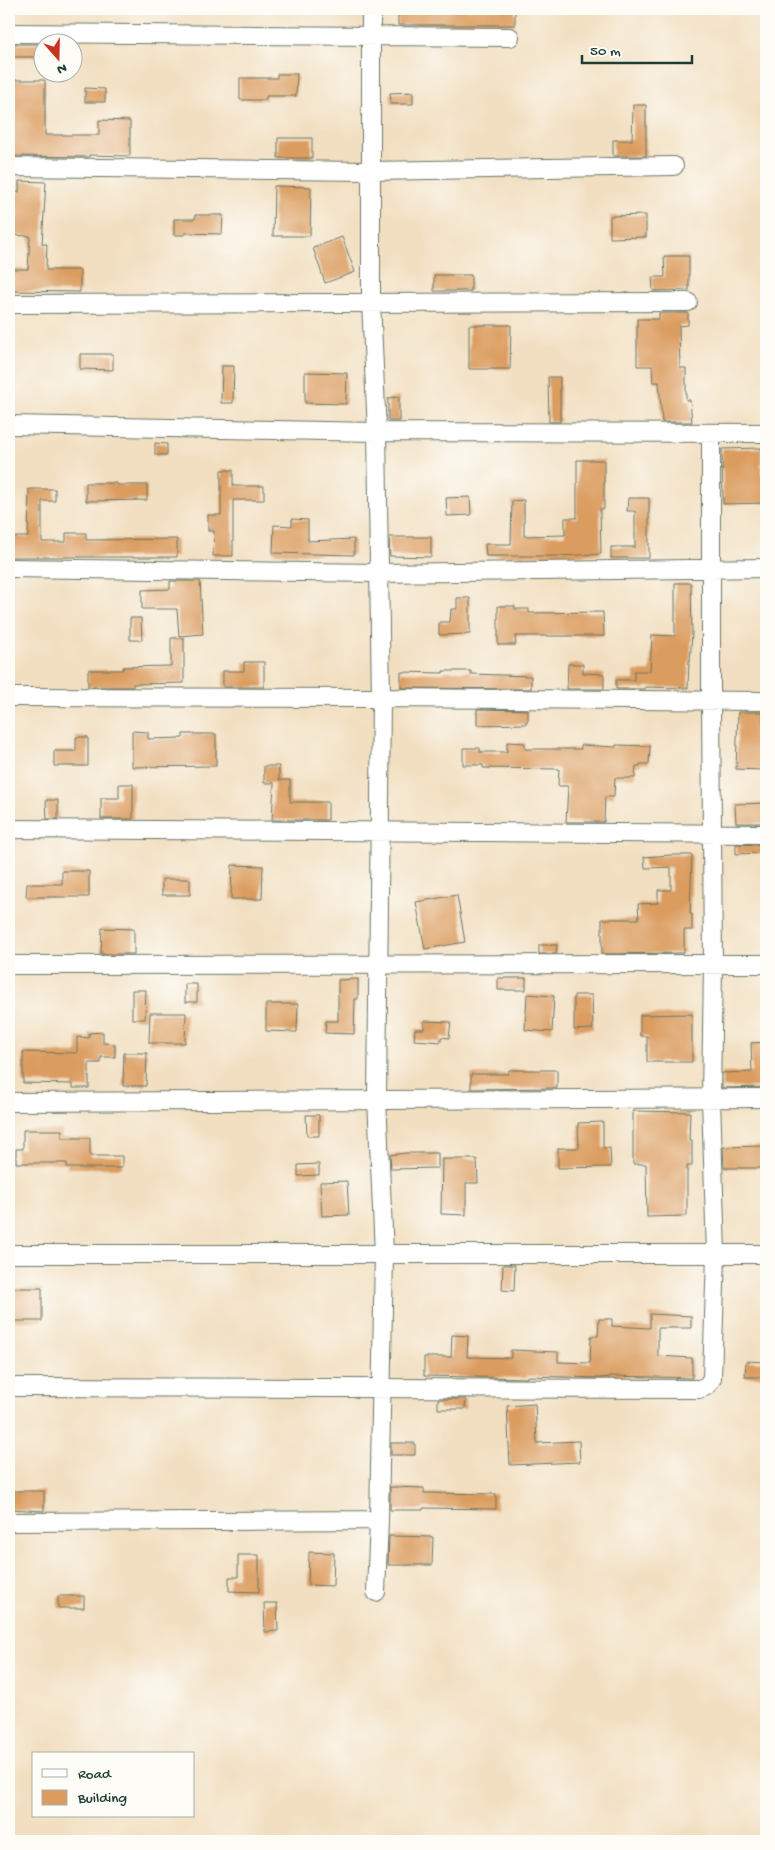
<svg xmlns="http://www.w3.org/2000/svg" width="775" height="1850" viewBox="0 0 775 1850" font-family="'Gochi Hand',sans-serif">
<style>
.building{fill:#db9c5e}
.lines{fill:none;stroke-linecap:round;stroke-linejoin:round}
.minor-casing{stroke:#697665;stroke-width:20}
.minor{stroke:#fff;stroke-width:18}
</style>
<rect width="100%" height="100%" fill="#fdfcf7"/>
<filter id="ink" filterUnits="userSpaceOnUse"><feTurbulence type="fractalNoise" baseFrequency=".02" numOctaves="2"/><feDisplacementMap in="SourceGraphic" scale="10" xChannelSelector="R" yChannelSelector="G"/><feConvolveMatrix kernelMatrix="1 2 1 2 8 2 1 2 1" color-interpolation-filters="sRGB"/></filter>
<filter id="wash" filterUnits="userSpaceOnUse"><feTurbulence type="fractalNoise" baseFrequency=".0096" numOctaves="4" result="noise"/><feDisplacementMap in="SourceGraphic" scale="20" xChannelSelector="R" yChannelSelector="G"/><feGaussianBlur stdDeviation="1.12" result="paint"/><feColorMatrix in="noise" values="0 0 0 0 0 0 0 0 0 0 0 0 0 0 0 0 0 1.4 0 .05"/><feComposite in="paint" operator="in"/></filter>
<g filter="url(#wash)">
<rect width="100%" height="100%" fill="#f2dfc1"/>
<g id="blocks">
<!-- building -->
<path class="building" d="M398,9H515V25H398Z
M9,44H42V57H9Z
M277,74H297L296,96H266V100H240V78H277Z
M9,80H45V135H99V120L130,121V156L89,155V157L9,156Z
M85,88L105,89V102H85Z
M413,92V104H391L390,93Z
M633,105H646V156H613V140H632Z
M278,138H312V158H278Z
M19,181L46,182L42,244H47L46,270H80V292L9,291V269H28L30,236L9,235V192H19Z
M274,186L311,187L310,236H273Z
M195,215H223L222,234L185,233V235H174V219H195Z
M646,215V237L610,238V216Z
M342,237L355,272L325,283L313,248Z
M664,256H689V290L653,291L652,277H665Z
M434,275H471V291H434Z
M659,313H688V325L679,326L680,368H686V400H690L692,422H662L659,382H653L652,366H637V319H659Z
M469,325H511L510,369H469Z
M80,354H113V370L80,369Z
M222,366H234L233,403H221Z
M305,372L347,373L346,404L305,403Z
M548,377H560V422H549Z
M399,397V421H388V398Z
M155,443L167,444V455H155Z
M761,448V474H766V503L723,504L722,449Z
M577,460H604V509H600L601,554L559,556H486L485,544H511L512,501L524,500V536L565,535V518H577Z
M221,470H233V486H264V500H233V556H213L214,531H208V515H221Z
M86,483H117V485H147V500L86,501Z
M29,489H55V501H42V542H66V533H86V540L177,539V557H9V537H28Z
M470,497L471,515L447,516L446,498Z
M628,498H649V558H611V547H635V511H627Z
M292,519L308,520V541L354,539V555L273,553L274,525L292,526Z
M389,537H431V557L390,556Z
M170,581H200L203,634L179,636L177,609H142V590L170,589Z
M675,583H691L692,634L690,661L689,660L688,688L645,687V689H616V680H634V671H650L652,635L675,636Z
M457,598H470V634L439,635V622H450L451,609H457Z
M498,606H515V609H529V613L603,612L604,636H515L516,645H498Z
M130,618H141L142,640H130Z
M171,638H184V683L133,684V687H88V670H123V667L171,666Z
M244,662H264V687H223V671H244Z
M568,664H583V673L604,674V689H567Z
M443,671H471V674L531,676V689L401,688V672L443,673Z
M477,709L528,710V721H526V724L477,725Z
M738,712H763V723L766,724V737H764L763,770L736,769Z
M132,731L148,732V739L183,738V734H216V766L132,767Z
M76,737H88V766H54V751H76Z
M507,742L525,743V749H581V745L616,747V745L650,746L649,764H640V766H636L635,778H615L614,797H605L604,822H566L568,786H558L559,769L483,768V765H463V748H480V752H507Z
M264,766H279V780H290V802H328V820H272L274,783H264Z
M119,784H133V819H101V798H119Z
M46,800H58V819H47Z
M766,803V823H736L735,804Z
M736,844L762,845V853L736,854Z
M671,855H692L690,914H692V930H684V953L602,954V919H639L638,904L658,903V890H671V867L645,868L644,857Z
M232,865L263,866L262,899H231Z
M62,871H89V897H26L27,884H62Z
M162,879H190V895H162Z
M457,895L465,942L425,949L416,902Z
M102,928L134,929V954H101Z
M539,945H557L556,954H539Z
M498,978H526V990H498Z
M358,979V999H355L354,1034L325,1033L326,1021H338V980Z
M185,984H197V1002H185Z
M132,990H146L145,1019H132Z
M527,994L554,996L552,1032L525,1030Z
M574,995H592L593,1029L574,1030Z
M266,1004H298L297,1032L266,1031Z
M150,1013H186L185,1043H149Z
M692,1014V1062H647V1036H640V1015Z
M424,1021L451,1022L449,1038L441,1037V1042L414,1040L415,1029H424Z
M103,1032V1043L115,1044V1057H101V1063H89V1088H73V1084L23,1083V1052L77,1053V1037L89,1038V1033Z
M766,1042V1087L722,1088V1073L752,1072L751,1043Z
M124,1053H147L146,1086H123Z
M509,1070H557V1088L471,1089V1074H508Z
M633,1111L690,1112L689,1141H692V1166H687V1216L647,1217L646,1164H633Z
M306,1115H319V1136H307Z
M603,1122V1148H610L611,1167L558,1168V1148H579L578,1123Z
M23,1130H62V1138H90V1156H122V1168H67V1163H16V1149H23Z
M764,1146V1168H724L723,1147Z
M406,1153H438V1168L391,1169L390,1155Z
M442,1159H477L478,1183H466V1215L441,1214Z
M319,1164V1175L298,1176V1165Z
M347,1181L349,1215L322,1216L320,1182Z
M503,1265H515L514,1291L502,1290Z
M9,1288H42V1321H9Z
M650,1314L691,1316V1328H658V1356L692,1358V1378L610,1376V1377L601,1378L527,1376V1378L424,1376V1357H451L452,1335L468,1336L467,1357L511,1358V1350L558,1352V1362L590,1363L591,1336H598L599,1319H612V1326L650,1328Z
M746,1361L764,1362L763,1377H745Z
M438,1399H466L465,1409H438Z
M535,1404L537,1443L579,1441L580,1462L510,1465L507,1406Z
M391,1443H415V1455H391Z
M390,1487L424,1488V1493L496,1494V1509L423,1508V1510H390Z
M9,1491H44V1511L9,1509Z
M389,1536L433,1537L432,1565H388Z
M309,1552L334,1553L333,1586L308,1585Z
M238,1555H259V1592L229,1591V1577H238Z
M58,1596H84V1608H58Z
M264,1603H277L278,1631L265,1632Z"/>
</g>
</g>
<g filter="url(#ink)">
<use href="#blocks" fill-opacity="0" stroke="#697665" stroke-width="1"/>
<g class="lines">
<defs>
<path id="minor" d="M371,9V302L377,432L381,698L377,1099L384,1253L379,1520L376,1592
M9,33L510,37
M9,167L371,171L674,166
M9,304L688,302
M9,425L377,432L766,433
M9,568L379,573L766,568
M9,697L381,698L766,701
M9,829L766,834
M9,965L766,964
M9,1102L766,1098
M9,1254H766
M9,1387L699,1389L707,1386L712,1378L716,1254L711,1099L713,965L711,700V433
M9,1522L379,1520"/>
</defs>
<!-- minor casing -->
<use href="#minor" class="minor-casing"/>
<!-- minor -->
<use href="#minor" class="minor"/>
</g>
</g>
<!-- margin -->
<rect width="775" height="1850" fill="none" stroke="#fdfcf7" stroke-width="30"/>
<!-- legend -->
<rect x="32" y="1752" width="162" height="65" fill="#fdfcf7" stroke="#a4b0a9"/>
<rect x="42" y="1769" width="25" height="8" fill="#ffffff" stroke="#a4b0a9"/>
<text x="78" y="1778" font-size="15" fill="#1f3d34">Road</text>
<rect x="42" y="1790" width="25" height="15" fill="#db9c5e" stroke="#a4b0a9"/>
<text x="78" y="1802" font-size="15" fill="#1f3d34">Building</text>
<!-- north arrow -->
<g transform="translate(58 58) rotate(160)"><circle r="24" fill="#fdfcf7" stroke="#a4b0a9"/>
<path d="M0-4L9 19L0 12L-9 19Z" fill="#c8321e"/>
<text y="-8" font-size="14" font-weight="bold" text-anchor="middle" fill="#1f3d34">N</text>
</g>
<!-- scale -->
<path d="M582 55v8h110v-8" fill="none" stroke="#1f3d34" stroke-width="2.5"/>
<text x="590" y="55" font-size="15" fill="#1f3d34" stroke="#fdfcf7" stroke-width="4" paint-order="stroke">50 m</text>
</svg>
